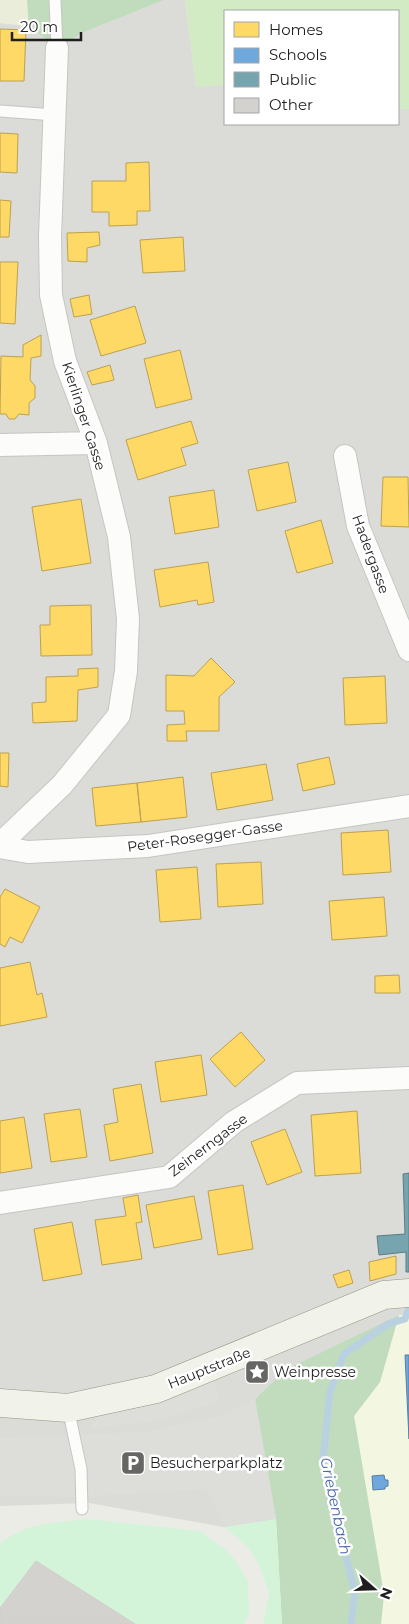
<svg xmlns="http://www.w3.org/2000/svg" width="409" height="1624" viewBox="0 0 409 1624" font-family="Montserrat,sans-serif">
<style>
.residential{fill:#dbdbd8}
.education{fill:#f3f6e1}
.farmland{fill:#e9edd9}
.grass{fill:#d2ebc5}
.forest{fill:#c1dcbc}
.park{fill:#d4f4da}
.parking{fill:#ddddda}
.homes{fill:#ffd966;stroke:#bca150}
.schools{fill:#6fa8dc;stroke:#577fa3}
.public{fill:#76a5af;stroke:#5c7c84}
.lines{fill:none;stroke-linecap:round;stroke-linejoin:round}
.stream{stroke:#b9d1e0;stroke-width:7}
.building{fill:#d3d2ce;stroke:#cfcec8}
.service-casing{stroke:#c5c5c3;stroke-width:13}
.minor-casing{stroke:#c5c5c3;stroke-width:24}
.secondary-casing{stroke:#90977e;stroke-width:29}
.service{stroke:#fcfcfb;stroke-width:11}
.minor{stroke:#fcfcfb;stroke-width:22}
.secondary{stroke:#f1f3ea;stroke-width:28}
.labels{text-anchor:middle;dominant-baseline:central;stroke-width:5;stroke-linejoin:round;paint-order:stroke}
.street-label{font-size:14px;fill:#1e1e1e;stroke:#fff}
.poi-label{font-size:14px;fill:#1e1e1e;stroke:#fff;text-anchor:start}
.water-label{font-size:15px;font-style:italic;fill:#4969ae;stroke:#fff}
</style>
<rect width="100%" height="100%" fill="#ecece7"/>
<!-- residential -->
<path class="residential" d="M164,0H185L196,86L225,85V124H398V109H409V1315H399L255,1398L276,1519L224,1527L89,1503L0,1506V23L29,26L57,48L82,33Z"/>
<!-- education -->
<path class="education" d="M399,1315H409V1624H381L384,1594L354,1416L380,1382Z"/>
<!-- farmland -->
<path class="farmland" d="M0,0H27L29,26L0,23Z"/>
<!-- grass -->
<path class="grass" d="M185,0H409V109H398V11H225V85L196,87Z"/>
<!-- forest -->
<path class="forest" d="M27,0H164L82,33L57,48L29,26Z
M399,1315L380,1382L354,1416L384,1594L381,1624H282L276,1519L255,1399L287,1369Z"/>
<!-- park -->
<path class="park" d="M87,1519L200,1531L225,1549L235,1560L248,1581L249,1613L244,1624H135L36,1561L0,1608V1544C25,1522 55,1523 87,1519Z
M276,1519L282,1624H263L269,1593L258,1563L246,1545L224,1527Z"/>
<!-- parking -->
<path class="parking" d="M213,1381L220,1401L158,1421L90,1428L100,1414L150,1405Z
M255,1399L276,1519L224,1527L207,1489L72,1497H0V1438L144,1432L218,1416Z"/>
<!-- homes -->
<path class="homes" d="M0,29L26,30L24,81H0Z
M0,133L18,134L17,173L0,172Z
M149,162L150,211H137V225L109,226V212H92V181H126V163Z
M0,200L11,201L9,237H0Z
M99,232L100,245L87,248V262L68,261L67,233Z
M183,237L185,271L143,273L140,240Z
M0,262H18L15,324L0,323Z
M89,295L92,314L74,317L70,299Z
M135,306L146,343L101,356L90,320Z
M41,335V356L31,358L30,380L35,386V398L29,403V415L19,414L15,419H9L6,414H0L1,356L23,357V345Z
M180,350L192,399L156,408L144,359Z
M110,365L114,380L92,385L87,372Z
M191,421L198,443L181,448L186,465L138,480L126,440Z
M288,462L296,502L257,511L248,470Z
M383,477H408L409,527L381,526Z
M214,490L219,527L175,534L169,497Z
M81,499L91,563L42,571L32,507Z
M321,520L333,563L297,573L285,531Z
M208,562L214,602L198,605L197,600L160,607L154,570Z
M91,605L92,655L41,656L40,625H50V606Z
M211,658L235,682L219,697V731H186L187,741H167V725L185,724L184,711H166V675L194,676Z
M98,668V687L78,690L77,721L33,723L32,703L46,702V677L78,676V669Z
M385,676L387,723L345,725L343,678Z
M0,753H9L8,787L0,786Z
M329,757L335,784L303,791L297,764Z
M266,764L273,800L217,810L211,773Z
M183,777L187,817L141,822L137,783Z
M137,783L141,822L96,826L92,788Z
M388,830L391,872L343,875L341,833Z
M261,862L263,904L218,907L216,864Z
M197,867L201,919L160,922L156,870Z
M5,889L40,907L22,943L10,937L5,947L0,944V897Z
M384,897L387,936L332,940L329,901Z
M30,962L37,995L42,993L47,1017L0,1026V968Z
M399,975L400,993H375V976Z
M241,1032L265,1060L235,1087L210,1059Z
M201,1055L207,1095L161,1102L155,1062Z
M141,1084L153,1153L110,1161L104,1125L118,1122L113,1089Z
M80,1109L87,1157L51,1162L44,1114Z
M357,1111L361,1173L315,1176L311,1115Z
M24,1117L32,1168L0,1173V1121Z
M285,1129L302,1172L267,1185L251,1142Z
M243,1185L253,1249L218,1255L208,1191Z
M138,1195L142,1222L136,1223L142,1259L102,1265L95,1220L126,1216L123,1198Z
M194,1196L202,1239L154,1248L146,1205Z
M72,1222L82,1274L43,1281L34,1229Z
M396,1256V1274L370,1281L369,1262Z
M349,1270L353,1283L338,1288L333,1275Z"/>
<!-- schools -->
<path class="schools" d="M405,1355H409V1439Z
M384,1475L385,1480H388V1486L385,1487V1489L373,1490L372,1476Z"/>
<!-- public -->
<path class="public" d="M409,1173V1272H406V1252L379,1255L377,1236L405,1234L403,1174Z"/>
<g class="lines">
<!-- stream -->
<path class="stream" d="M351,1624L355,1591L331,1501L323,1459L330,1392L344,1354L388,1324L405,1319L409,1307"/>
</g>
<!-- building -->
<path class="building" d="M36,1561L135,1624H0V1608Z"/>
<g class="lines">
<defs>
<path id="service" d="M55,0L57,48
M0,111L55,115
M68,1408L81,1469L82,1509"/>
<path id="minor" d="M0,445L96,443
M345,456L358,526L409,650
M0,844L62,785L119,715L126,671L128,619L119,537L96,443L65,361L51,295L50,237L57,48
M0,847L28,852L148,846L409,806
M0,1203L169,1177L234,1122L297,1083L409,1078"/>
<path id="secondary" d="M0,1403L68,1408L156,1389L384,1295L409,1293"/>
</defs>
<!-- service casing -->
<use href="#service" class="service-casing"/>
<!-- minor casing -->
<use href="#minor" class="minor-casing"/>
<!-- secondary casing -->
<use href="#secondary" class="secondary-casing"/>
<!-- service -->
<use href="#service" class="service"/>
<!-- minor -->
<use href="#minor" class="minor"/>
<!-- secondary -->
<use href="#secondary" class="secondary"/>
</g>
<!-- icons -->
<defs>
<symbol id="sight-square" viewBox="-11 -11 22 22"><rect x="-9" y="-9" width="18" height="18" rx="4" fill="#666664" stroke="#fff"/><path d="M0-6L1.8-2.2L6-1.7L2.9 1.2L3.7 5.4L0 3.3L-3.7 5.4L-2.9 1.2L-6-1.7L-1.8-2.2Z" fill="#fff"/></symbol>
<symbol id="parking-square" viewBox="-11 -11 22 22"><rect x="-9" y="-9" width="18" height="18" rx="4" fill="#666664" stroke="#fff"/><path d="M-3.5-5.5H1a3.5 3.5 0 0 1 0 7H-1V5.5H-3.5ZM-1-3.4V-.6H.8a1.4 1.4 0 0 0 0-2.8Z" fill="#fff"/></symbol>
</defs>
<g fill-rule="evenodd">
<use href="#sight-square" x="243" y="1358" width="28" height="28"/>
<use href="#parking-square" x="119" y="1449" width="28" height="28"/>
</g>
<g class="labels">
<!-- street labels -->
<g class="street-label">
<text transform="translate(84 416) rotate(72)">Kierlinger Gasse</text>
<text transform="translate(371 554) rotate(70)">Hadergasse</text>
<text transform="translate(205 836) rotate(-8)">Peter-Rosegger-Gasse</text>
<text transform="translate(208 1145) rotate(-37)">Zeinerngasse</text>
<text transform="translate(209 1368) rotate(-22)">Hauptstraße</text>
</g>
<!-- poi labels -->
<g class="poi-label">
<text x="274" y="1372">Weinpresse</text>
<text x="150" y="1463">Besucherparkplatz</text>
</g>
<!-- water labels -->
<g class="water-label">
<text transform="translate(336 1506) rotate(78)">Griebenbach</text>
</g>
</g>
<!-- legend -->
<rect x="224" y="10" width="175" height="115" fill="#ffffff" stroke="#a5a5a5"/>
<rect x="234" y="22" width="25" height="15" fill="#ffd966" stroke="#a5a5a5"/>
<text x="269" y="35" font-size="15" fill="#1e1e1e">Homes</text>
<rect x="234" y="48" width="25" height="15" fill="#6fa8dc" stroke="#a5a5a5"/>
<text x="269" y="60" font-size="15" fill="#1e1e1e">Schools</text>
<rect x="234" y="72" width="25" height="15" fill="#76a5af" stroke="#a5a5a5"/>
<text x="269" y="85" font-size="15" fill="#1e1e1e">Public</text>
<rect x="234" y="98" width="25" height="15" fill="#d3d2ce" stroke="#a5a5a5"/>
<text x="269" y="110" font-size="15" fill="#1e1e1e">Other</text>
<!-- north arrow -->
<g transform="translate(374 1589) rotate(110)" stroke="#ffffff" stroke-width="4" paint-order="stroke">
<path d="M0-4L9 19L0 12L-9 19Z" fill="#1e1e1e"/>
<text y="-8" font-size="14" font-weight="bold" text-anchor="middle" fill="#1e1e1e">N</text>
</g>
<!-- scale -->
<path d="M12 32v8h69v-8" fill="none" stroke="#1e1e1e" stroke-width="2.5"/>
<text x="20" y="32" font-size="15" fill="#1e1e1e" stroke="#ffffff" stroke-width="4" paint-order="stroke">20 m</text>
</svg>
